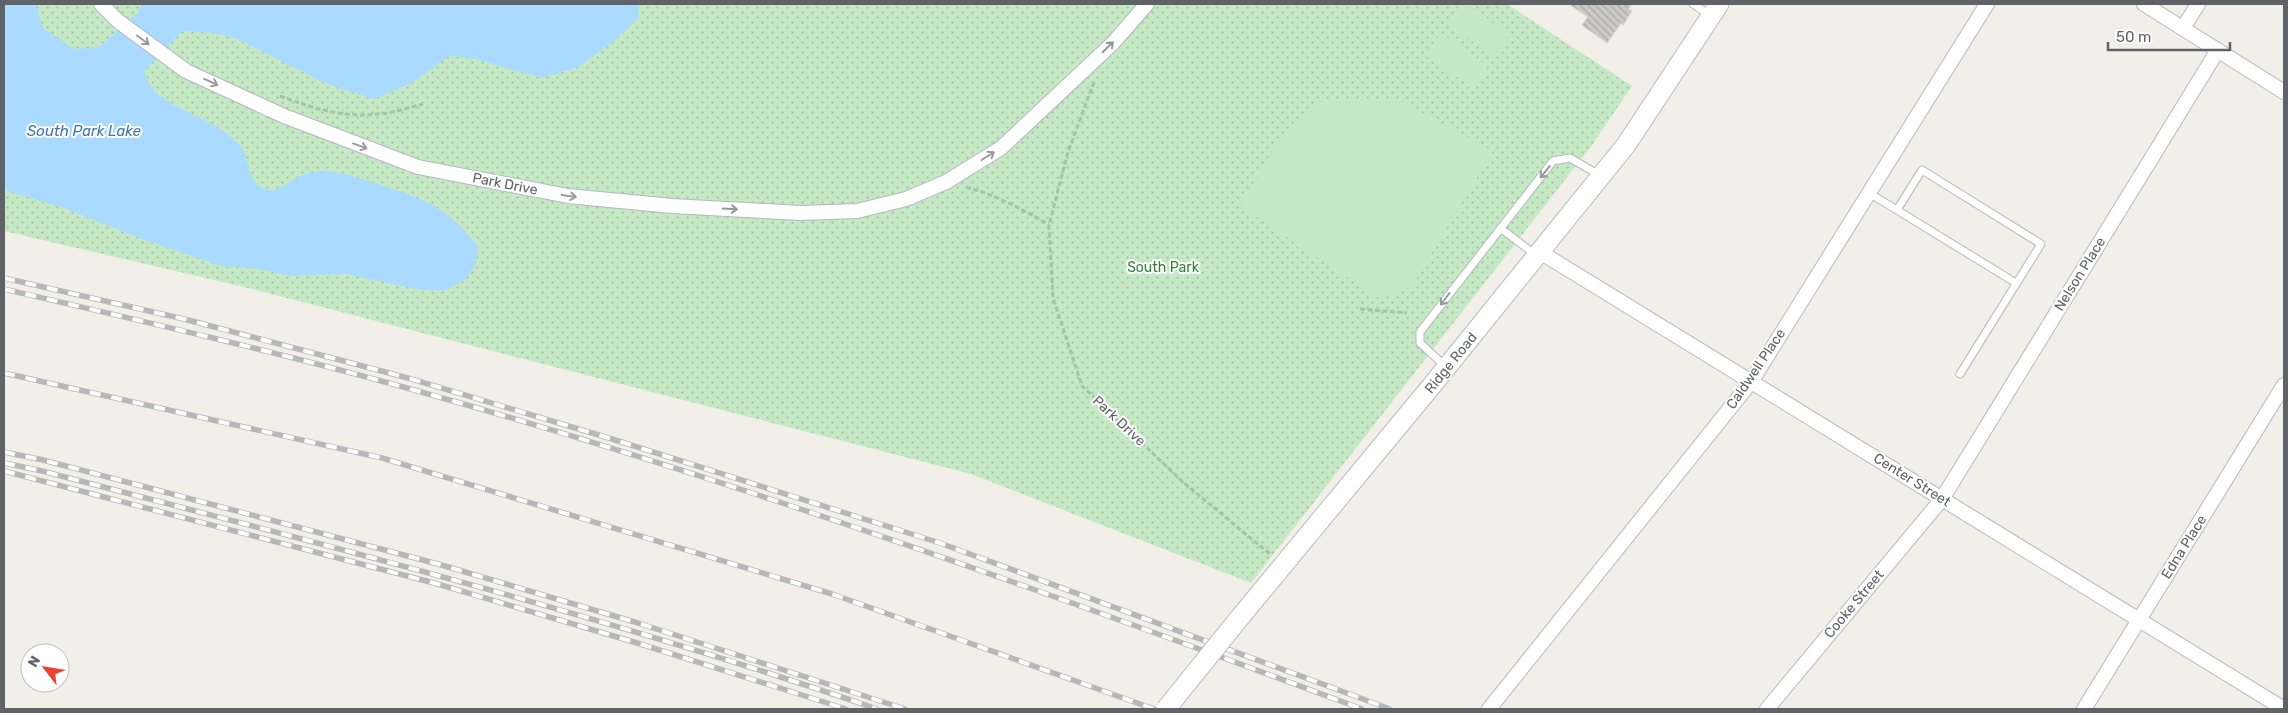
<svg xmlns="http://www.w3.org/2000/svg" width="2288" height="713" viewBox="0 0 2288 713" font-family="Rubik,sans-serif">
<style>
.green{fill:url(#green-dots)}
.pitch{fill:#c5e8c5}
.water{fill:#aadaff}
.building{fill:url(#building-back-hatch);stroke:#d6d1c6}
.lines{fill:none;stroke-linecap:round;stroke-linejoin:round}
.lane-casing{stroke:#b5b8bc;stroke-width:9}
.street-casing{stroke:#b5b8bc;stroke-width:16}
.secondary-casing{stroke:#b6babf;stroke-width:21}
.path{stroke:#9cc7a9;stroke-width:3;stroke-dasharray:5 2.5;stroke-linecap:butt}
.lane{stroke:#fff;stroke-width:7}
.street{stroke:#fff;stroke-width:14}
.secondary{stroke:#fff;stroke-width:19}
.rail-casing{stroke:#b6b7b8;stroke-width:5.5}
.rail{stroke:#fff;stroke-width:4;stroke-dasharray:11;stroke-linecap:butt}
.secondary-bridge-casing{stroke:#b6babf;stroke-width:21;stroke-linecap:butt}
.secondary-bridge{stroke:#fff;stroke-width:19}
.oneway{stroke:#979a9d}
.labels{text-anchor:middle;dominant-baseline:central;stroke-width:4;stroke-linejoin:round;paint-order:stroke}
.street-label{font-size:14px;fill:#5f6368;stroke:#fff}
.park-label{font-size:14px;fill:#348238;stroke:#fff}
.water-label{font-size:15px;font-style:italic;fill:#4174aa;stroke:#fff}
</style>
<defs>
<pattern id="green-dots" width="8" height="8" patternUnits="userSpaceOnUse" patternTransform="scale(1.25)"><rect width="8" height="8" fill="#c5e8c5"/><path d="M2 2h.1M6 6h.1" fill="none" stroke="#a3c0a4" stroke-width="1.8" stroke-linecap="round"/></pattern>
<pattern id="building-back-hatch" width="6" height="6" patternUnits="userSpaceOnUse" patternTransform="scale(1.25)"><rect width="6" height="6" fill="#cccac5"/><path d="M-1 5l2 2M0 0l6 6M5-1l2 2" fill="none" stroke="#a9a8a4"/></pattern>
</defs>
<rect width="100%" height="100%" fill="#f1efe8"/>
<!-- green -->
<path class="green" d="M4,4H1507L1632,86L1592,145L1251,583L971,474L240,286L4,231Z"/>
<!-- pitch -->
<path class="pitch" d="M1461,4H1465L1510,35L1495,57L1447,24Z
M1441,33L1488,66L1473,88L1425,55Z
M1325,99H1397L1493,151L1412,286L1380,299L1240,206L1273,150Z"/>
<!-- water -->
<path class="water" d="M4,4H36L43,28L74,49L99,47L138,13L142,4H638L639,18L614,41L578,67L542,78L471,58L449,56L412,83L374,99L327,84L235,38L213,33L182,31L144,72C147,78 150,87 155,91C180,114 221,121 241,147C250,158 247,183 264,189C279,194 286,183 298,177C305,174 313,172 320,171C336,168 421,197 436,207C453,217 465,231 478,246L476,264L466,279L446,290H422L345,274L291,276L258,269L221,266L142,239L64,208L7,191L4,187Z"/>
<!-- building -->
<path class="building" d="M1569,4H1632L1628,9L1632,11L1623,25L1621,23L1607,43L1582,25L1588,17Z"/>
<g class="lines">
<defs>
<path id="lane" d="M1693,4L1711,16
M1869,193L1897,210
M1500,228L1536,255
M1445,366L1420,343V332L1553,161L1570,158L1601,176
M1960,374L2041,244L1922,170L1897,210L2016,283"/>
<path id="street" d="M101,4L118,21L186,71L284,116L418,167L568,196L672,206L801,213L857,211L906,199L946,182L1001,148L1113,43L1147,4
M2144,4L2284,92
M2183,28L2198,4
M1540,252L2284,709
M1489,709L1751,382L1987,4
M1767,709L1942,499L2218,50
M2084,709L2284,385"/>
<path id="secondary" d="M1241,616L1429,389L1626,145L1719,4"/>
</defs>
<!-- lane casing -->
<use href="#lane" class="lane-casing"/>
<!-- street casing -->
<use href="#street" class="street-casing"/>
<!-- secondary casing -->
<use href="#secondary" class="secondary-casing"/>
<!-- path -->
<path class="path" d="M1094,82L1068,152L1049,225L1053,298L1082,386L1183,482L1271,555
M280,96C312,108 343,118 378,114C393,113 408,108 423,104
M966,187C996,195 1022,209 1049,225
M1360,309L1407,313"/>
<!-- lane -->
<use href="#lane" class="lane"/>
<!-- street -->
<use href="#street" class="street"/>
<!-- secondary -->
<use href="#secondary" class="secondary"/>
<defs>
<path id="rail" d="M4,278L184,319L408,378L612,439L940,543L1390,709
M4,289C138,320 273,351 407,388C730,478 1047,592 1362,709
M4,373L382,458L832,594L1154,709
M4,452L43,460L438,564L638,623L905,709
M4,463L42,471C322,544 603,615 877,709
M4,471L434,583L634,642L846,709"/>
</defs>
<!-- rail casing -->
<use href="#rail" class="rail-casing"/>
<!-- rail -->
<use href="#rail" class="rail"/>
<defs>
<path id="secondary-bridge" d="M1166,709L1241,616"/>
</defs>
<!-- secondary-bridge casing -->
<use href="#secondary-bridge" class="secondary-bridge-casing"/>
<!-- secondary-bridge -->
<use href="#secondary-bridge" class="secondary-bridge"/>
</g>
<!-- one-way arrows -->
<defs><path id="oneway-shaft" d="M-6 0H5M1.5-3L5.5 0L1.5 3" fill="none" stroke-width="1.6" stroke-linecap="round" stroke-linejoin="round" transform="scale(1.25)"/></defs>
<g class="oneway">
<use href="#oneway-shaft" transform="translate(143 40) rotate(37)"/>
<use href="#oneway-shaft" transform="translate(1108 47) rotate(-45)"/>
<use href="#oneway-shaft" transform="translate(211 82) rotate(25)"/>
<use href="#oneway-shaft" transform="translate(360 146) rotate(20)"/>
<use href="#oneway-shaft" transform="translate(988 156) rotate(-32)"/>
<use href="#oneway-shaft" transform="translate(1545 172) rotate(128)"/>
<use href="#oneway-shaft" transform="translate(569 196) rotate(8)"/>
<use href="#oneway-shaft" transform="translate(730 209) rotate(3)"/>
<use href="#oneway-shaft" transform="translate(1445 299) rotate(127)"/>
</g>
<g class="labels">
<!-- street labels -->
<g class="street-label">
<text transform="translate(505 184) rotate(11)">Park Drive</text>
<text transform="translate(2080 274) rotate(-58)">Nelson Place</text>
<text transform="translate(1451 363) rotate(-51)">Ridge Road</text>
<text transform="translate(1756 369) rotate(-56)">Caldwell Place</text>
<text transform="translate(1119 421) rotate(43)">Park Drive</text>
<text transform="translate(1912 480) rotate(32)">Center Street</text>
<text transform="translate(2184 547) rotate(-58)">Edna Place</text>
<text transform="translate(1854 604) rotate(-50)">Cooke Street</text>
</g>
<!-- park labels -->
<g class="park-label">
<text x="1163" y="267">South Park</text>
</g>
<!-- water labels -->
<g class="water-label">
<text x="84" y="131">South Park Lake</text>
</g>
</g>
<!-- border -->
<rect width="2288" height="713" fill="none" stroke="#5f6368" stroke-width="10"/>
<!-- north arrow -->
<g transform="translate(45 668) rotate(301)"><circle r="24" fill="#ffffff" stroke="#bfc1c3"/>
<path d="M0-4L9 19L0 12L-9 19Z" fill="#ea4335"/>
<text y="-8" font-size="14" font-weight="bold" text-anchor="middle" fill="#5f6368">N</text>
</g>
<!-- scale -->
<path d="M2108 42v8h122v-8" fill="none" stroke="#5f6368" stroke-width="2.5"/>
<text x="2116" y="42" font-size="15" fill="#5f6368" stroke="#ffffff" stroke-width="4" paint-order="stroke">50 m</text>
</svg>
